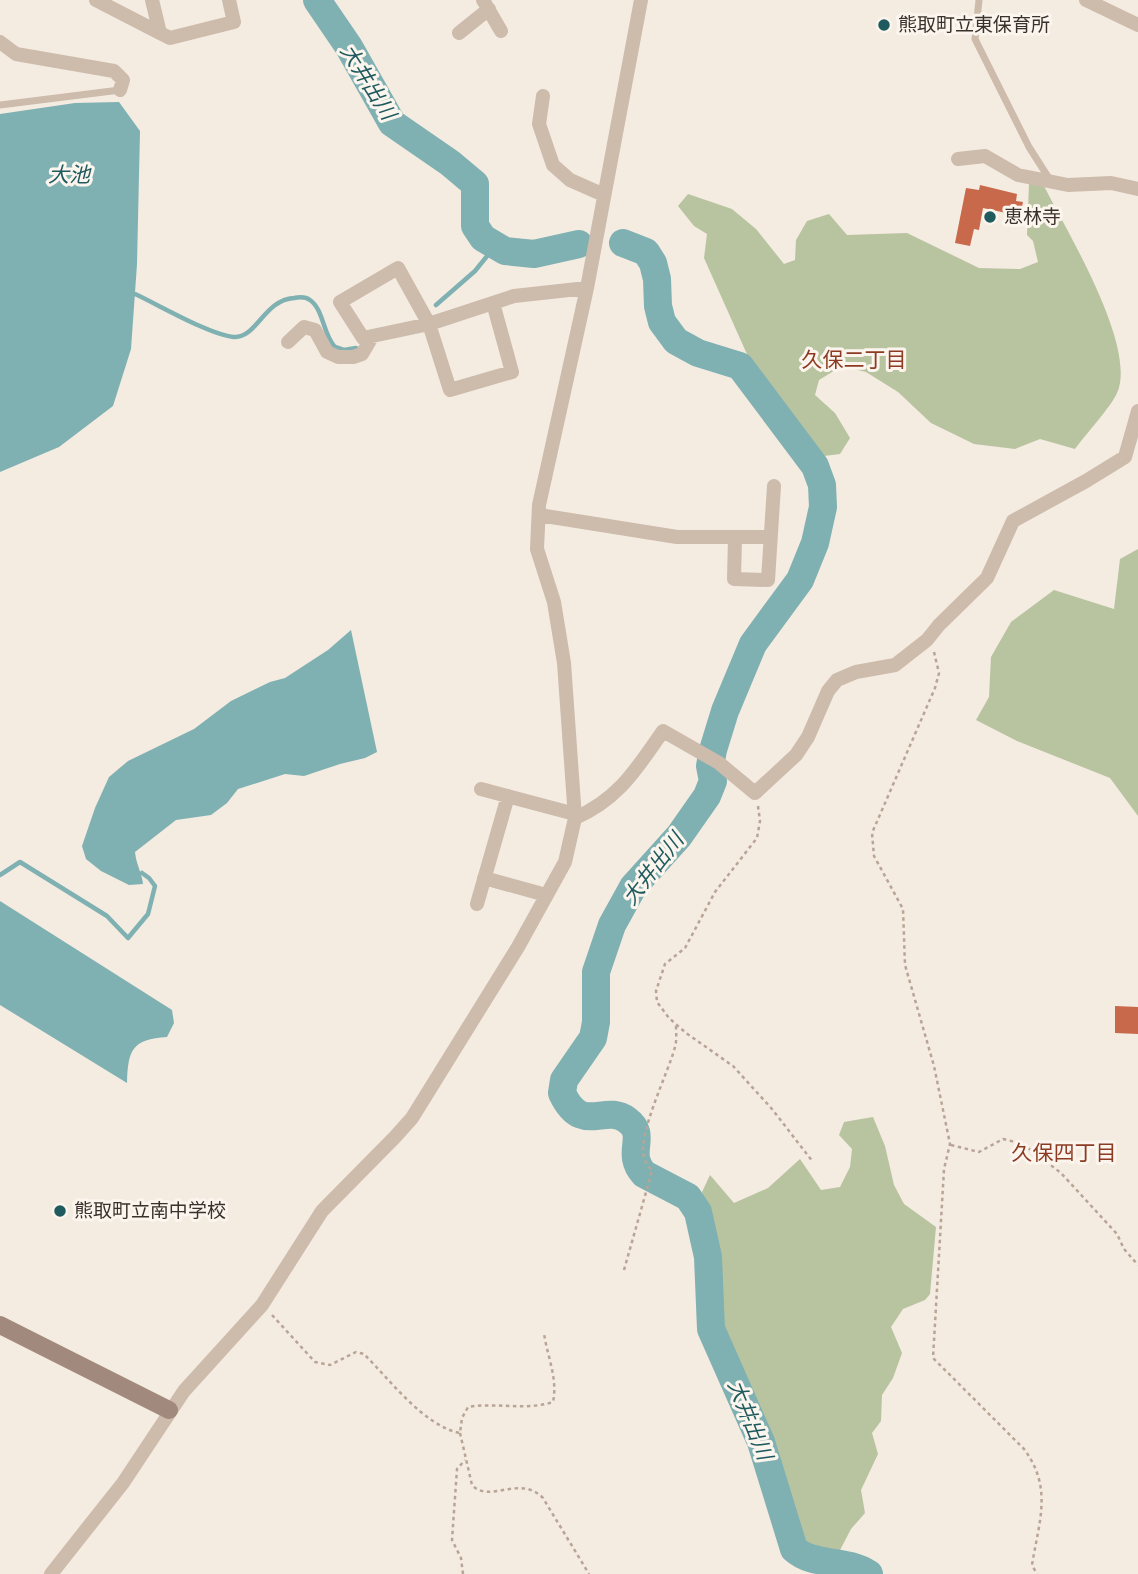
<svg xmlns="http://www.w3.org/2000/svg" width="1138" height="1574" viewBox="0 0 1138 1574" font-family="'Source Sans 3','Noto Sans JP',sans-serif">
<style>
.green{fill:#b8c4a0}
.water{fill:#7fb0b2}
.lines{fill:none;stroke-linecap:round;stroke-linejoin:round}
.stream{stroke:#7fb0b2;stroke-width:4.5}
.river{stroke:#7fb0b2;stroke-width:28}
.building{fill:#c8694b}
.path{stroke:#b9a596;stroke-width:2.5;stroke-dasharray:3.5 3.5;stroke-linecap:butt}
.lane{stroke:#cdbbac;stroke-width:7}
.street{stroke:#cdbbac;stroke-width:14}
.secondary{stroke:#a18a7d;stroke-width:18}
.poi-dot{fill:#1f5a5e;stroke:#fbf5ee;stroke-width:2.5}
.labels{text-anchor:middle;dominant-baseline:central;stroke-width:6;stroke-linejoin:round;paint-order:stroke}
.poi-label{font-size:19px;fill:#3b302b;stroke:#fbf5ee;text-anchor:start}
.water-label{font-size:21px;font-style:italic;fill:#1f5a5e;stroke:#fbf5ee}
.neighbourhood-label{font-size:21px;fill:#8c3b22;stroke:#fbf5ee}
</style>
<rect width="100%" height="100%" fill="#f4ebe1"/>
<!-- green -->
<path class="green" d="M1029,184H1043C1065,228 1138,347 1117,393C1111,407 1085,435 1075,449L1040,439L1015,449L974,444L931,423L898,392L866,372L842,366L819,380L815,395L835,413L850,438L840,454L824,456L800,432L750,361L704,258L707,234L694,226L678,206L688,194L732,209L756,229L784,264L795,260L796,240L807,221L829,214L847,235L907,233L979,268L1020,269L1038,262L1033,241L1027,235Z
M1138,549V816L1110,778L1017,741L976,720L989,697L991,657L1011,622L1054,590L1114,609L1120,559Z
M873,1117L885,1146L894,1185L904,1204L936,1227L930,1294L925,1300L903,1309L891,1327L902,1353L893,1378L882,1395L881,1421L872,1433L878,1454L861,1490L865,1513L851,1529L839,1552L814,1553L799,1544L766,1439L716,1327L717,1252L702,1192L710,1175L734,1203L768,1188L800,1159L821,1190L840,1187L850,1167L852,1149L839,1135L844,1122Z"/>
<!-- water -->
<path class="water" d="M119,102L140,131L137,264L131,349L113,406L59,447L0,472V114L75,103Z
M351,630L377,752L365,758L340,764L304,776L285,774L238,789L227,803L211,815L176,820L135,852C136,864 142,873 143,884L129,885L101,871L86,859L82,846L95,808L109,777L128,761L194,729L231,701L270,682L285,678L328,650Z
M0,901L172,1010L174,1023L167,1037C132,1039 128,1050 127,1083L0,1005Z"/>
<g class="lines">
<!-- stream -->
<path class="stream" d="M135,294C159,305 210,335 234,337C257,338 264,300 294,298C299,297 306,297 310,300C324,310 323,335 335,347L344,350L356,348
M436,305L475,271L496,245
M0,875L20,862L107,916L128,938L148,914L155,886L149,878L142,873"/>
<!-- river -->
<path class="river" d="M317,0L349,47L392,123L450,163L475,184V226L483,238L505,251L534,254L579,244
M623,243L646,252L653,263L657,279L658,306L662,322L676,341L698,353L740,366L815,466L822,485L823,507L815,543L800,580L753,644L725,711L713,750L710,766L713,781L707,796L679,836L633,887L612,925L596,972V1022L593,1038L564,1080L562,1093C582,1136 604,1103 627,1120C649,1136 624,1152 644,1174L688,1197L698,1212L708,1257L711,1329L761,1442L794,1549C814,1567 845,1558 869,1574"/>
</g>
<!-- building -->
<path class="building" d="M980,185L1017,194L1016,201L1023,202L1020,216L983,208L979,230L974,229L970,246L955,243L966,188L979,190Z
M1115,1006L1138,1007V1034L1115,1033Z"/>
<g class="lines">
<!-- path -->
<path class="path" d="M934,652L939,673L935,688L872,833L874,856L903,909L905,965L934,1066L950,1144L944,1169L933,1358L1024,1449C1053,1488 1039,1521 1032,1565L1037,1574
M758,806L760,821L757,838L715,892L685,948L665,964L656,991L657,1002L669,1018L686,1033L733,1066L772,1109L813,1162
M951,1145L979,1152L1003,1139L1023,1144L1061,1173L1117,1234L1124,1249L1138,1265
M624,1270L652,1171C649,1167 645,1162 644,1157C637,1135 669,1071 675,1047C677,1040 676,1032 676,1025
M272,1315L315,1362L330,1365L356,1352L364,1354C389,1379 424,1426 460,1433L462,1418L468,1407C497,1402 525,1411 553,1402C558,1378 547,1356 544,1333
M460,1433L472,1485C489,1504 520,1474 543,1498L589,1574
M463,1574L461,1558L452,1540L457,1469L465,1460"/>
<!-- lane -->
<path class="lane" d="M979,0L975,39L1029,147L1050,180
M0,105L120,90"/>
<!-- street -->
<path class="street" d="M96,0L160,33
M152,0L160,33L170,38L234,22L229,0
M483,0L501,31
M1086,0L1138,25
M459,33L489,9
M0,42L16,54L114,71L123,80L120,90
M543,96L539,124L553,165L570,180L604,195
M958,159L985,156L1018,175L1068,185L1111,183L1138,189
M493,303L512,372L450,390L429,324L398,268L340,302L363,338L429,324L514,296L587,288
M288,342L304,327L315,330L327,352L338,357H353L362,354L372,337
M539,515L677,537H770
M735,537L734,579L768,580L774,486
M481,789L575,814
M575,818C619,799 637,768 663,731L719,763L755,793L796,755L808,737L828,691L837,680L856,672L895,665L927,640L939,625L987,578L1013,521L1086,481L1125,457L1138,411
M484,878L546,895
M477,904L508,796
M51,1574L123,1483L184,1391L262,1305L322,1211L395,1137L412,1118L518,947L565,862L575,818L564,663L554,602L537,549L539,505L587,288L641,0"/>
<!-- secondary -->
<path class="secondary" d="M0,1325L169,1410"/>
</g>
<!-- markers -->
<g class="poi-dot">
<circle cx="884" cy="25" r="7"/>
<circle cx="990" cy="217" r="7"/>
<circle cx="60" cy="1211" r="7"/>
</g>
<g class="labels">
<!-- poi labels -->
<g class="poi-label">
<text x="898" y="25">熊取町立東保育所</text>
<text x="1004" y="217">恵林寺</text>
<text x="74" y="1211">熊取町立南中学校</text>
</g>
<!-- water labels -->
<g class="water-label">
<text transform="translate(368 82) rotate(58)">大井出川</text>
<text x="69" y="175">大池</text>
<text transform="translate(653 869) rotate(-52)">大井出川</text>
<text transform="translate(750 1420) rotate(68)">大井出川</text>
</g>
<!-- neighbourhood labels -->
<g class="neighbourhood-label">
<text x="854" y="360">久保二丁目</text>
<text x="1064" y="1153">久保四丁目</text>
</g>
</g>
</svg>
